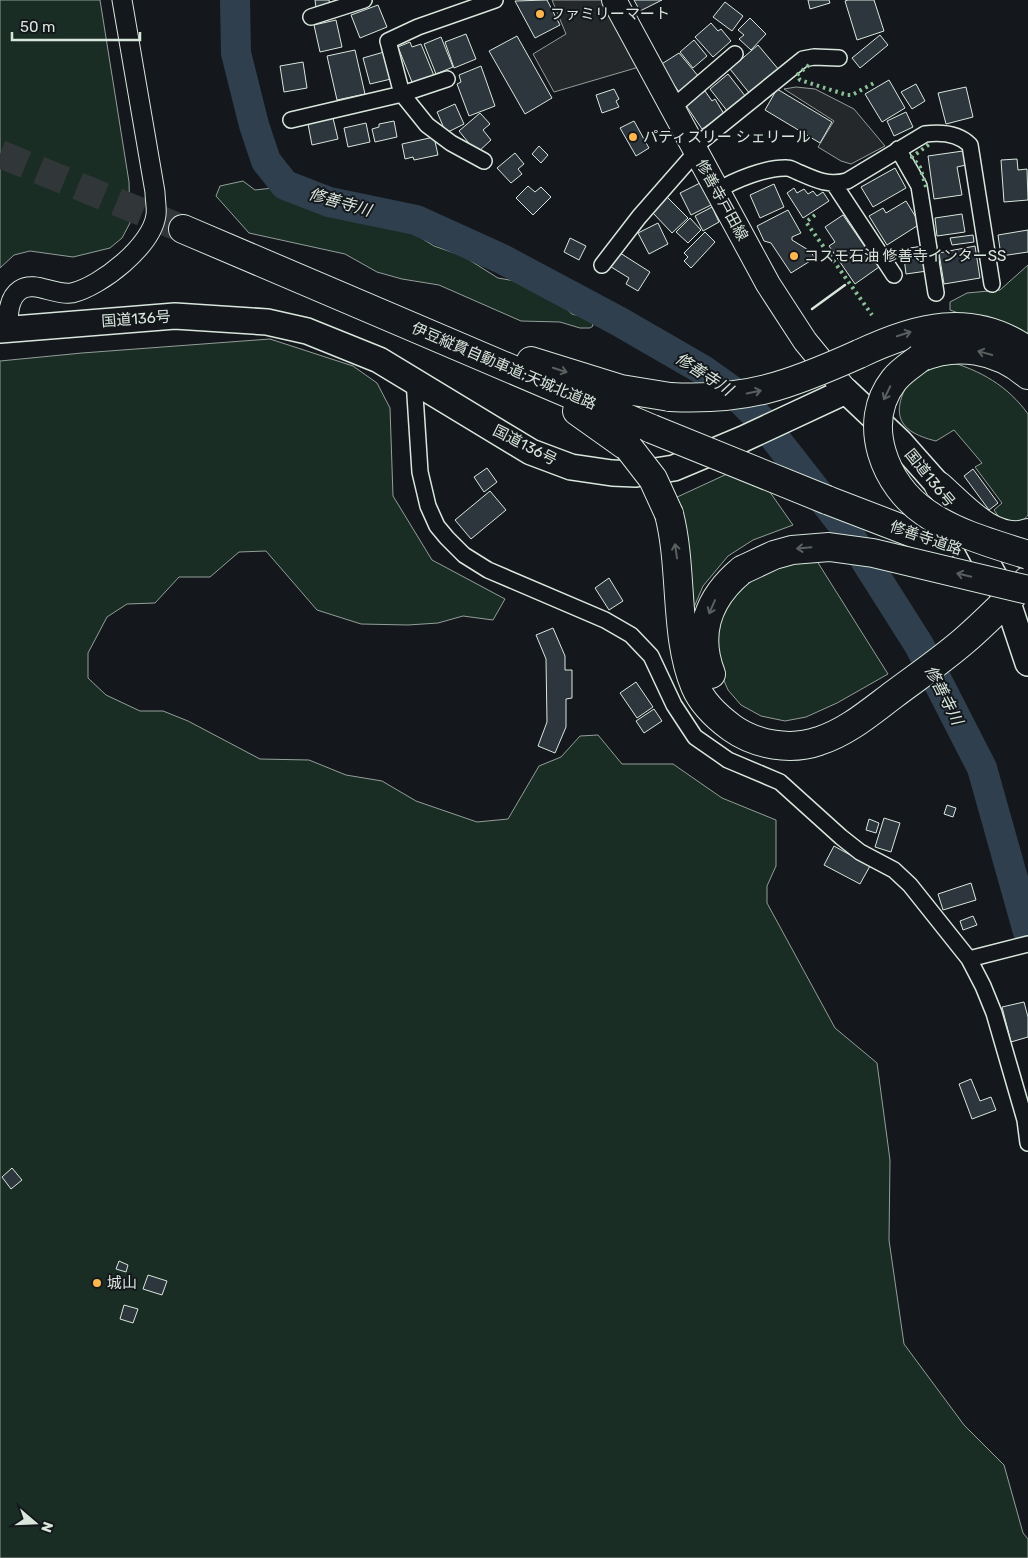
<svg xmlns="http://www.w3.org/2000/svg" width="1028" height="1558" viewBox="0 0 1028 1558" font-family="Rubik,'Noto Sans JP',sans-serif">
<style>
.green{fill:#1a2d24;stroke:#939e99}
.parking{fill:#24282b;stroke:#939e99}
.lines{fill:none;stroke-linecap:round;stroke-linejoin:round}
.river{stroke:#2f3f4d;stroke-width:30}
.building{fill:#2c363c;stroke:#d8e6dc}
.motorway-tunnel{stroke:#313739;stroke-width:28;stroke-dasharray:28 14;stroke-linecap:butt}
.minor-casing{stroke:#d8e6dc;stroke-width:18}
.tertiary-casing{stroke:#d8e6dc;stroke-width:21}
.primary-casing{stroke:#d8e6dc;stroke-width:26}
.trunk-casing{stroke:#d8e6dc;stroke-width:28}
.motorway-casing{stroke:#d8e6dc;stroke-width:30}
.minor{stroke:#14181c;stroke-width:15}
.tertiary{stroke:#14181c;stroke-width:19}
.primary{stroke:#14181c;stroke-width:24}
.trunk{stroke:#14181c;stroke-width:25}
.motorway{stroke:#14181c;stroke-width:28}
.motorway-bridge-casing{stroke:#d8e6dc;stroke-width:30;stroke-linecap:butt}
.motorway-bridge{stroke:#14181c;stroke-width:28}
.hedge{stroke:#8ac095;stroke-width:4;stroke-dasharray:2.5 4;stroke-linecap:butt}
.wall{stroke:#d8e6dc;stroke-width:2.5}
.oneway{stroke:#59605f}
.poi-dot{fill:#ffb74d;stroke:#14181c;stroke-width:2}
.labels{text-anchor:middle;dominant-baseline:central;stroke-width:4;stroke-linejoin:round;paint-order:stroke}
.poi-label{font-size:15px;fill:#d8e6dc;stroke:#14181c;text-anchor:start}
.street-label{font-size:15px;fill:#d8e6dc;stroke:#14181c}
.water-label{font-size:16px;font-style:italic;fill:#d8e6dc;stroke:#14181c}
</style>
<rect width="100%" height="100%" fill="#14181c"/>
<!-- green -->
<path class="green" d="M0,0H100L129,182L130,223L122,238L110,248L73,257L30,251L14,255L0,268Z
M243,181L255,190L273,188L286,195L340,214L399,224L434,246L463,256L498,278L521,282L543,289L572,314L591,319L593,326L590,328H580L560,322L521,321L439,285L402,279L377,272L345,254L249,233L216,196L220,186Z
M1028,265V338L950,310V302L967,293L1000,290Z
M270,339L353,366L377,383L390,408L393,496L432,560L505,599L493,620L463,616L438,623L408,625L361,624L317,610L266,551L239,552L210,577H179L155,603L127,604L107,617L88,653V678L106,695L140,711H163L188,721L260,759L309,760L346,775L382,781L416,801L477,822L508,819L539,766L561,757L580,736L598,735L622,764H673L722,798L776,820V866L767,886V903L835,1028L877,1063L890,1160L889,1240L904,1344L964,1425L1004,1465L1023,1533L1028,1539V1558H0V361L82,353Z
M947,361C980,370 1008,386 1028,414V515C1021,525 1012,522 1001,520L994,510L1002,503L975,467L982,463L954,430L936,441C895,431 891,412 911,377Z
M727,474L767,488L793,525L753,540L728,556L703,586L692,612L675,498Z
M815,558L888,674L837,703L806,717L785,721L761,716L741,705L728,690L718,667L717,626L727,607L739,590L756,573Z"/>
<!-- parking -->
<path class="parking" d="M552,0H602L639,67L554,92L533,54L566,34Z
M796,87L815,89L854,109L885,146L851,164L841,161L818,147L834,121L784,89Z"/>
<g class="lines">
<!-- river -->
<path class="river" d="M235,0L236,53L254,125L266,161L285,185L329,202L416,220L502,259L620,322L703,370L731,390L760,419L843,525L919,645L982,768L1028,932"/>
</g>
<!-- building -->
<path class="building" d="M315,0H329L330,5L316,8Z
M547,0L560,25L535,38L515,1Z
M634,0H662L640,11Z
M808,0H829L830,3L810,9Z
M848,0H874L884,31L857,40L845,1Z
M725,2L743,16L732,31L713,17Z
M378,5L387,27L360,38L351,15Z
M750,18L766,34L751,50L739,39L744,35L738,30Z
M336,20L342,47L320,52L314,25Z
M711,23L718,31L721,29L731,41L713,57L695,37Z
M466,34L476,59L454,68L445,42Z
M880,35L888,45L860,68L852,58Z
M517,36L552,98L525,114L489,51Z
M441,37L453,67L436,74L424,44Z
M694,40L707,56L693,68L680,52Z
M410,42L412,47L421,44L435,78L414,87L398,47Z
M758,45L779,70L750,94L730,69Z
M355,50L365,94L337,100L327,56Z
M384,52L391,79L370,84L363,58Z
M679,53L699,77L679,92L660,65Z
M303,62L307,88L284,92L280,66Z
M481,66L495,106L469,116L457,84L461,82L459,75Z
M728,74L746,97L728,112L710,89Z
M889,80L905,108L882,122L865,94Z
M916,84L925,101L912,109L901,92Z
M966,87L973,117L946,124L938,93Z
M614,89L619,99L616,101L619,107L602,113L596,95Z
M777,89L832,122L820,143L765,110Z
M705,91L712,101L715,99L724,114L702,129L685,104Z
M455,104L464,124L446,133L437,112Z
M906,112L913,127L894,136L887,121Z
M480,113L490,124L483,130L491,140L477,153L459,131Z
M333,118L338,139L312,145L308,124Z
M394,121L397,137L375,142L372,129L379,127V124Z
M634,121L649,148L636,156L620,128Z
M366,123L370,142L348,147L344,128Z
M434,137L438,155L414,160L413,157L405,159L402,144Z
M539,146L548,155L541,163L532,154Z
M963,151L966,165L957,167L962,195L934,199L928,156Z
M515,153L524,164L518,169L522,174L511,183L497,168Z
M1017,159L1018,170L1027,169L1028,200L1004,202L1001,160Z
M895,168L906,188L873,207L861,187Z
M702,182L713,204L691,215L680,193Z
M774,184L784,207L760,218L750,195Z
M528,186L535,192L541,187L551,197L533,215L516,198Z
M794,188L797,193L804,189L808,194L813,191L817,196L823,192L829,201L803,218L787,193Z
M667,197L688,218L672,233L652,212Z
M906,201L920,224L887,245L869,216L883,208L886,213Z
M712,207L719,222L703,231L695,216Z
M788,210L801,233L792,237V240L810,251L815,258L791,273L771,243L764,241L757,226Z
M962,214L965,232L937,236L935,218Z
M843,215L879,267L855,284L829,246L835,242L825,227Z
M690,218L701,230L688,243L676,232Z
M658,223L668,244L649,254L638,233Z
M1028,230V252L1001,256L998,235Z
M705,232L715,242L691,268L684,261L688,257L684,253Z
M973,235L974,242L952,245L950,238Z
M570,238L586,246L579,260L564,252Z
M923,246L927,271L906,274L903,249Z
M975,246L980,278L944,284L939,253Z
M617,251L650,272L638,291L626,284L629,278L608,265Z
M487,468L497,482L484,492L474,477Z
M973,469L998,503L989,510L964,476Z
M490,491L506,510L471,539L455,520Z
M609,578L623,601L609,610L595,588Z
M553,628L565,656V670H572V698L566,699V727L555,753L538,746L547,722L546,659L536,635Z
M636,682L653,707L637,718L620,693Z
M654,709L662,721L644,733L636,721Z
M947,805L956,808L953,817L944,814Z
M884,818L900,823L891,852L875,847Z
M869,819L879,823L876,833L866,830Z
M834,846L870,866L860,884L824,865Z
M971,883L976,900L943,910L938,894Z
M973,916L977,925L963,930L960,921Z
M1024,1002L1028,1017V1037L1011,1042L1002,1007Z
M971,1079L980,1101L991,1097L996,1110L972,1119L959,1084Z
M12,1168L22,1180L11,1189L2,1177Z
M119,1261L128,1265L126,1272L116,1269Z
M148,1275L167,1281L162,1295L143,1289Z
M124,1305L138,1309L133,1323L120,1319Z"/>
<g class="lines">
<!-- motorway-tunnel -->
<path class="motorway-tunnel" d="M0,154L183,229"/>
<defs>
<path id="minor" d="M311,17L364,0
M447,79L402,94L427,125L451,143L484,161
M672,108L735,54
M291,120L402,94L388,41L418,27L495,0
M693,148L803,59L814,57L839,58
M898,149L919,186L936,293
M834,184L894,275
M717,191C734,180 767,167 787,168C791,168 795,171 798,172C816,180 828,186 847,181L925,134C941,132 958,133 970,145L992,284
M602,265L639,217L696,152
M414,380L420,472L428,506L437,526L447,538L464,555L488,570L605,620L631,635L651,656L674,705L695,737L728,760L780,782L841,837L860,852L894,870L910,885L969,959L983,986L994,1013L1025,1120L1028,1143
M969,959L1028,944"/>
<path id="tertiary" d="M8,328C8,316 8,298 20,290C34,280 55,296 72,293C101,286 152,246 156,215C157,208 155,199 155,192L122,0"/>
<path id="primary" d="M614,0L768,284L805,341L846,391"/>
<path id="trunk" d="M0,330L175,316L267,322L307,331L379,360L531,452L571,467L612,473L636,474L674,468L743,439L846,391L900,442L939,486L973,537L1007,600L1028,663"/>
<path id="motorway" d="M183,229L652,429
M859,354C916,327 972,311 1028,351
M920,358C957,342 997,349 1028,375
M531,361L621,389L670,397
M577,411L629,448
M939,486C962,506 994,545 1028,533
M827,500L944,545
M669,514C683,568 674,637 695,686C702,703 717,717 732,728C756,745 791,751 819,741C847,732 869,713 893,695C917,677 942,660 965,640C987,621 1007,600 1028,580
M711,674C695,633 709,597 742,570"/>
</defs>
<!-- minor casing -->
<use href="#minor" class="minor-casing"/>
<!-- tertiary casing -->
<use href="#tertiary" class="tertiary-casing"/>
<!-- primary casing -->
<use href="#primary" class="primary-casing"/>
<!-- trunk casing -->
<use href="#trunk" class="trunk-casing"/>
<!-- motorway casing -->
<use href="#motorway" class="motorway-casing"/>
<!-- minor -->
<use href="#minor" class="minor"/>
<!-- tertiary -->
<use href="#tertiary" class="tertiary"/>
<!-- primary -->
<use href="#primary" class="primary"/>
<!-- trunk -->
<use href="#trunk" class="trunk"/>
<!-- motorway -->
<use href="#motorway" class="motorway"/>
<defs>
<path id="motorway-bridge" d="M920,358C911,365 901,371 894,380C860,423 885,486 926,513C956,534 994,544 1028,555
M670,397C748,401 790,385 859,354
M652,429L827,500
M629,448L653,479L669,514
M742,570L774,555L792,550L829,547L873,553L1028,590"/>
</defs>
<!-- motorway-bridge casing -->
<use href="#motorway-bridge" class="motorway-bridge-casing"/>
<!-- motorway-bridge -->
<use href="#motorway-bridge" class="motorway-bridge"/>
<!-- hedge -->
<path class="hedge" d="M809,65L797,75L800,80L847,95H852L874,83
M926,187L920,167L912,157L931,143
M815,215L806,222L872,315"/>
<!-- wall -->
<path class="wall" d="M812,309L845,285"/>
</g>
<!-- one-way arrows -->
<defs><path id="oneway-shaft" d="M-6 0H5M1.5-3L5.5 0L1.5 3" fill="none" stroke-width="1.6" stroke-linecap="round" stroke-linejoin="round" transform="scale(1.25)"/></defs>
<g class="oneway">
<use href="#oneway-shaft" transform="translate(904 334) rotate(-18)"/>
<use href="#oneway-shaft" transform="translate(985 353) rotate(-165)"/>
<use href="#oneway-shaft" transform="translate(560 370) rotate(18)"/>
<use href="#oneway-shaft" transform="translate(754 392) rotate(-12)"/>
<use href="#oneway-shaft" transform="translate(887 393) rotate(116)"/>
<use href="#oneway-shaft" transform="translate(804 548) rotate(175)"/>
<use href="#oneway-shaft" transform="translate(676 551) rotate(-98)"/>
<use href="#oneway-shaft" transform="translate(964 575) rotate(-166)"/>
<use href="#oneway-shaft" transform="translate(712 607) rotate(114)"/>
</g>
<!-- markers -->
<g class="poi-dot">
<circle cx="540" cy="14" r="5"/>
<circle cx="633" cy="137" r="5"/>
<circle cx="794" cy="256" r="5"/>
<circle cx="97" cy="1283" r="5"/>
</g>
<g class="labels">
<!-- poi labels -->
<g class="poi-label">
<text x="550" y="14">ファミリーマート</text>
<text x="643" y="137">パティスリー シェリール</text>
<text x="804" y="256">コスモ石油 修善寺インターSS</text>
<text x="107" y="1283">城山</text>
</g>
<!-- street labels -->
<g class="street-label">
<text transform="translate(722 200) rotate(61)">修善寺戸田線</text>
<text transform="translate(136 319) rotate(-4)">国道136号</text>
<text transform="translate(504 366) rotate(23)">伊豆縦貫自動車道;天城北道路</text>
<text transform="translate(525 445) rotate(27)">国道136号</text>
<text transform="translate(930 478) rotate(51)">国道136号</text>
<text transform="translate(926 538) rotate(19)">修善寺道路</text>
</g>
<!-- water labels -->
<g class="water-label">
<text transform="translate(340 202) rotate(16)">修善寺川</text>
<text transform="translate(704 374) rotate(33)">修善寺川</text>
<text transform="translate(944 695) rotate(63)">修善寺川</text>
</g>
</g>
<!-- north arrow -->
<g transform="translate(35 1523) rotate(109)" stroke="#14181c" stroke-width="4" paint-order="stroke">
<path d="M0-4L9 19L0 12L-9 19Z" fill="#d8e6dc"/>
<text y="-8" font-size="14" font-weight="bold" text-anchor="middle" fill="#d8e6dc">N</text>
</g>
<!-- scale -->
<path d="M12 32v8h128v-8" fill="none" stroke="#d8e6dc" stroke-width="2.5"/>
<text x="20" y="32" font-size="15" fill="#d8e6dc" stroke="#14181c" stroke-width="4" paint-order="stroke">50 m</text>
</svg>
